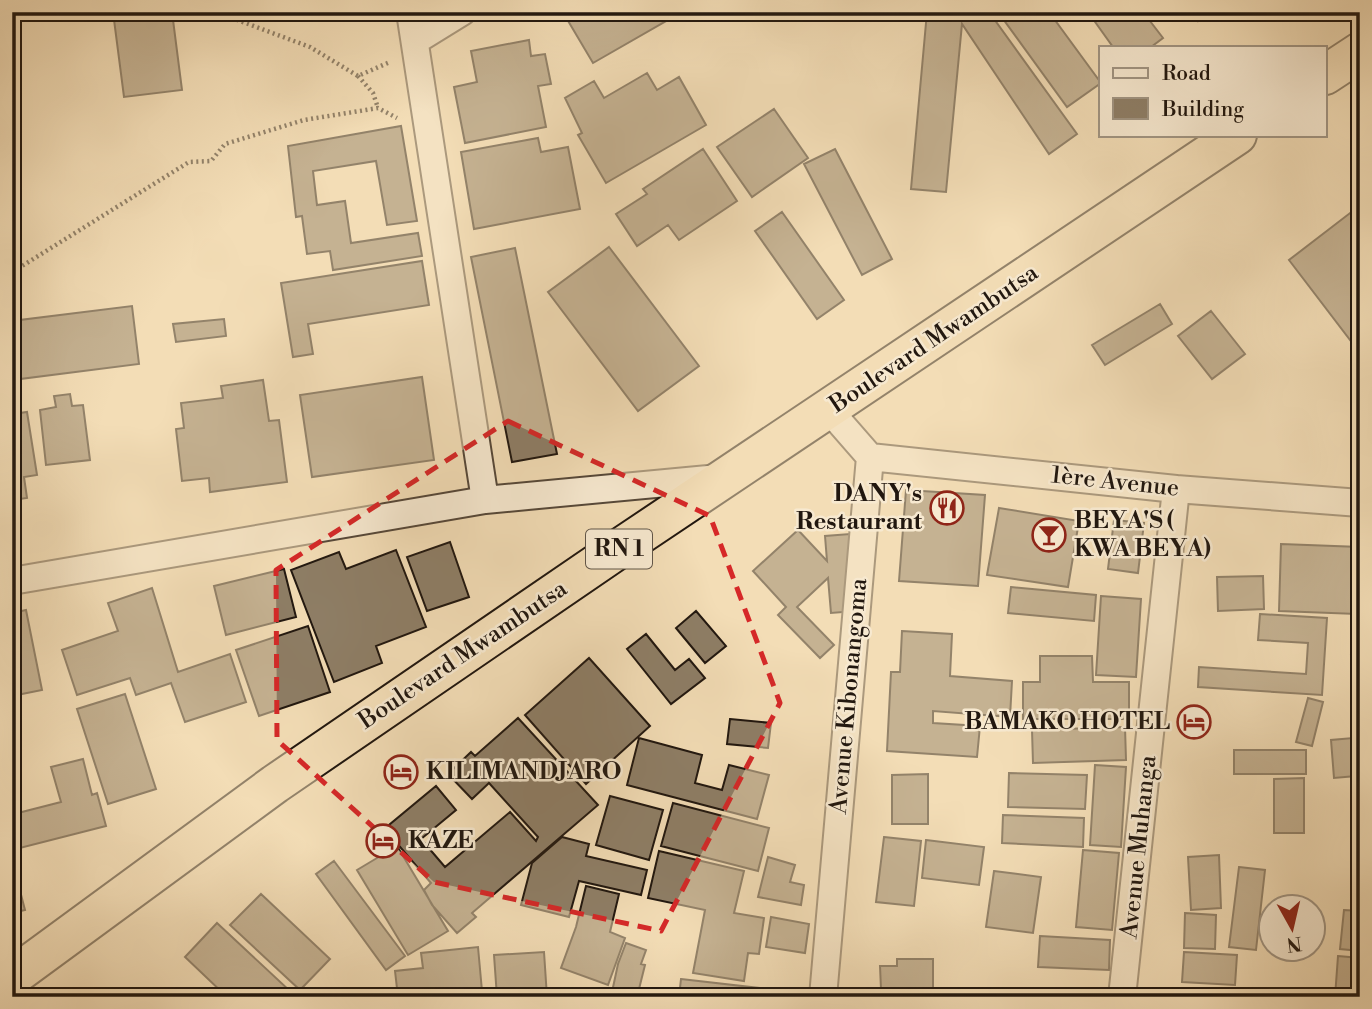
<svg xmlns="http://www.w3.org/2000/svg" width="1372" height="1009" viewBox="0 0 1372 1009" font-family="'Libre Bodoni',serif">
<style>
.building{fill:#8e7e66;stroke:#21170f;stroke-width:2}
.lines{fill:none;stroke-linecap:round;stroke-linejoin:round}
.street-casing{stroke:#564839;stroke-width:30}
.highway-casing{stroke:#21170f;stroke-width:42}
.path{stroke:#21170f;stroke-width:4.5;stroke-dasharray:2 3.5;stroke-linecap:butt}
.street{stroke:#f7e9d0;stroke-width:26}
.highway{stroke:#f3ddb6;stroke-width:38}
.marked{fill:none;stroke:#d62828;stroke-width:5;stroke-dasharray:14 9;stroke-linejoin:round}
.labels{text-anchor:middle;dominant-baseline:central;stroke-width:5;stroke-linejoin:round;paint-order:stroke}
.shield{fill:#f7e9d0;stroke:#615649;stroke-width:2}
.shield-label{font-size:23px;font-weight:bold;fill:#21170f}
.street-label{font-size:24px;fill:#21170f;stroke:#f7e9d0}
.poi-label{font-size:24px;font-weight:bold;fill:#21170f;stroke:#f7e9d0;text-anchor:start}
</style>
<rect width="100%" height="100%" fill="#f3ddb6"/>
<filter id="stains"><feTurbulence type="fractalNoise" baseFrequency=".00286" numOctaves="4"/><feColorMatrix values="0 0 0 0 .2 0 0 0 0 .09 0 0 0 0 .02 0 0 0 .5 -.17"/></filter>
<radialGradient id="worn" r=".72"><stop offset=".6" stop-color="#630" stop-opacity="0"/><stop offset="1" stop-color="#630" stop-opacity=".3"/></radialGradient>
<!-- building -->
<path class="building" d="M113,12H172L182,90L124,97Z
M567,12H661L666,21L593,63L564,14Z
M927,12H989L1077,134L1049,154L962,24L946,192L911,189Z
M998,12H1049L1101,83L1067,107Z
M1088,12H1143L1163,38L1151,47H1113Z
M1192,12H1210L1198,21Z
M529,40L531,56L545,54L551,84L538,86L546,127L465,143L454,87L477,82L471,51Z
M647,73L657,90L679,77L706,125L606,183L578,135L582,133L565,98L594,81L604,98Z
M774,109L808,158L752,197L717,147Z
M401,126L417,221L387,225L376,161L313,171L317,205L345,201L351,243L418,233L422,256L333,270L330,251L307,254L302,216L296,217L288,146Z
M538,138L541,152L568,147L580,209L474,229L461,152Z
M703,149L737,201L679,240L668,225L637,246L616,214L647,194L643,189Z
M835,149L892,259L862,275L804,164Z
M1354,210L1360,217V353L1289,260Z
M782,212L844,300L817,319L755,231Z
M609,247L699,366L638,411L548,292Z
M515,248L557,454L512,462L471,257Z
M422,261L429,305L308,324L313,354L293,357L281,283Z
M1160,304L1172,324L1105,365L1092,345Z
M132,306L139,364L12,380V321Z
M1211,311L1245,354L1212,379L1178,336Z
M224,319L226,336L176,342L173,324Z
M422,377L434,460L312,477L300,395Z
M263,380L269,421L279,420L287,482L210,492L209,478L182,481L176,429L184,428L181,403L223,398L221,386Z
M70,394L72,406L83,405L90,460L46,465L40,410L56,407L54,396Z
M12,408L13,414L27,412L37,475L24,477L27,498L12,500Z
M906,490L985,495L978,586L899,581Z
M999,508L1079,521L1068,587L987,575Z
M1114,520L1144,523L1138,573L1108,569Z
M798,530L827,561L825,536L850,534L855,611L831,613L828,578L797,607L834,645L820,658L778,615L786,607L753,571Z
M450,542L469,597L427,611L407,557Z
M1281,544L1360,547L1357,614L1279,611Z
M396,550L426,627L376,646L382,663L334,682L291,570L339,552L346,569Z
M284,569L296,617L226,635L214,586Z
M1263,576L1264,609L1218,611L1217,577Z
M1011,587L1096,595L1094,621L1008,613Z
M152,588L178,672L230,654L246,702L185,722L171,683L136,695L130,678L77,695L62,650L118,631L108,603Z
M1101,596L1141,599L1136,677L1096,675Z
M26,610L42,690L12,696V613Z
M696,611L726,646L705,663L676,628Z
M1260,614L1327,618L1322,695L1198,687L1199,667L1306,674L1308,643L1258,640Z
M1352,624H1360V654H1351Z
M308,626L330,692L259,716L236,650Z
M902,631L952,634L950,676L1012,681L1010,717L933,711V723L980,726L977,757L887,751L891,672H900Z
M646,634L675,670L689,659L705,678L671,704L627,649Z
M1040,656H1092L1093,682H1129V719H1023V682H1040Z
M589,658L650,726L586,784L525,715Z
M125,694L156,789L108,804L77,709Z
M1308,698L1323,702L1312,746L1296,742Z
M1353,699H1360V732H1351Z
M518,718L598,805L472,913L476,917L457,933L432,905L424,890L431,883L389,834L393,830L389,825L436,786L456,810L421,839L445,867L510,812L536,841L538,837L489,783L472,799L448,774L471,752L475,756Z
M730,719L771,723L768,748L727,744Z
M1125,727L1126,760L1033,763L1032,730Z
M639,738L702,755L695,783L722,790L729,765L769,775L757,819L627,785Z
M1353,738L1356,776L1334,778L1331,740Z
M1234,750H1306V774H1234Z
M83,759L92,795L97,793L106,826L12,850V809L14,814L61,802L51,767Z
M1095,765L1126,767L1121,847L1090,845Z
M1009,773L1087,775L1085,809L1008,807Z
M928,774V824H892V775Z
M1304,778V833H1274V779Z
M610,796L663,810L649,860L596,845Z
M673,803L769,828L758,871L661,846Z
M1003,815L1084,818L1083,847L1002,843Z
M562,837L589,844L586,856L647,870L641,895L579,881L569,917L521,905L532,863Z
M884,837L921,841L914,906L876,902Z
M926,840L984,847L979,885L922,878Z
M397,846L448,931L408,955L357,870Z
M1083,850L1119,853L1112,930L1076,927Z
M659,851L744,871L734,913L764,918L759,954L748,953L744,981L693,973L705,910L648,898Z
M1219,855L1221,908L1191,910L1188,857Z
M768,857L795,865L790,882L804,885L801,905L758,897Z
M12,860L25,910L12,913Z
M334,861L405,956L386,970L316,874Z
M1239,867L1265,870L1256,950L1229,947Z
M994,871L1041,877L1033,933L986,927Z
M586,886L619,894L610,932L625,938L608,985L561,968L576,927Z
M261,894L330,959L300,990L230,925Z
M1344,910L1360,911V951L1340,949Z
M1185,913L1216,915L1215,949L1184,948Z
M771,917L809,924L805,953L766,947Z
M217,923L291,992L286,997H227L185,957Z
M1040,936L1110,940L1109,970L1038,967Z
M626,943L646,950L641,964L645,965L637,997L612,992L618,964Z
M478,947L482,991L423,997H398L395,971L423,968L421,953Z
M544,952L547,997H497L494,955Z
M1184,952L1237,955L1235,985L1182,982Z
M1338,956L1360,958L1358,997H1335Z
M897,959H933V997H897V988L881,989L880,966H897Z
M681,979L759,988L758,997H679Z"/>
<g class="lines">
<defs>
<path id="street" d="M410,12L485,500
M415,41L462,12
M870,457L1176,489L1360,503
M12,581L485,500L719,478
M823,997L870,457L829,410
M1122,997L1176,489"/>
<path id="highway" d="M1325,75L1360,52
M12,977L275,784L614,552L1237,135"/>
</defs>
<!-- street casing -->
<use href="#street" class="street-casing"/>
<!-- highway casing -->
<use href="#highway" class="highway-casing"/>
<!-- path -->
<path class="path" d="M216,12L310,47L358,76L390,62
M358,76L373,93L378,108
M12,269L22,266L189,162L211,161L225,144L304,120L378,108L397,118"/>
<!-- street -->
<use href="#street" class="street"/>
<!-- highway -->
<use href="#highway" class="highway"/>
</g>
<!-- marked area -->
<path d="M0 0H1372V1009H0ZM508,421L710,516L780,703L661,931L434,882L277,740L276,570Z" fill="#f3ddb6" fill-opacity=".55" fill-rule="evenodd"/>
<path class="marked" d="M508,421L710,516L780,703L661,931L434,882L277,740L276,570Z"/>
<!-- icons -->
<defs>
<symbol id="restaurant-ring" viewBox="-11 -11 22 22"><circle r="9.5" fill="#f7e9d0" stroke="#8f2418" stroke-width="1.5"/><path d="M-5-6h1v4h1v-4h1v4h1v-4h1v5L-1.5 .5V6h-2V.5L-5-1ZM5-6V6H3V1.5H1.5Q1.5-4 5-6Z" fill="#8f2418"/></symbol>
<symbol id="bar-ring" viewBox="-11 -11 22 22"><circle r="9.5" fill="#f7e9d0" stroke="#8f2418" stroke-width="1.5"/><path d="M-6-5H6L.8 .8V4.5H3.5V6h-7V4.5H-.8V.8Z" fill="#8f2418"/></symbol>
<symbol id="hotel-ring" viewBox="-11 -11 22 22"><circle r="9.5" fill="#f7e9d0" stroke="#8f2418" stroke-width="1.5"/><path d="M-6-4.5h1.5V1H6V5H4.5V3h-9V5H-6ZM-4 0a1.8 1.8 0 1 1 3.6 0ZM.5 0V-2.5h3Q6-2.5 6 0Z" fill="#8f2418"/></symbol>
</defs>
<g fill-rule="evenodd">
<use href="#restaurant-ring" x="928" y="489" width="38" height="38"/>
<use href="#bar-ring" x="1030" y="516" width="38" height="38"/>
<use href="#hotel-ring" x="1175" y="703" width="38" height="38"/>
<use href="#hotel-ring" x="382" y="753" width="38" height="38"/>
<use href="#hotel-ring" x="364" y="822" width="38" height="38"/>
</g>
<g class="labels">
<!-- shield labels -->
<rect class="shield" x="586" y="529.5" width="66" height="39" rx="5"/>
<g class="shield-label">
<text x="619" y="549">RN 1</text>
</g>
<!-- street labels -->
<g class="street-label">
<text transform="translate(934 339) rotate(-34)">Boulevard Mwambutsa</text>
<text transform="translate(1115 482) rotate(6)">1ère Avenue</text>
<text transform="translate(463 655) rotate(-34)">Boulevard Mwambutsa</text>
<text transform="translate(849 696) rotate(-85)">Avenue Kibonangoma</text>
<text transform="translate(1139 847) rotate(-84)">Avenue Muhanga</text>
</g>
<!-- poi labels -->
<g class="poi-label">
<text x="922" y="494" text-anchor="end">DANY's<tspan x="922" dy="28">Restaurant</tspan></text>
<text x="1074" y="521">BEYA'S (<tspan x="1074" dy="28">KWA BEYA)</tspan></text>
<text x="1170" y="722" text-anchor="end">BAMAKO HOTEL</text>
<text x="426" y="772">KILIMANDJARO</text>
<text x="408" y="841">KAZE</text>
</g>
</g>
<!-- margin -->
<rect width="1372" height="1009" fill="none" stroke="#f3ddb6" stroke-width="42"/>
<rect x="14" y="14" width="1344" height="981" fill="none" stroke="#21170f" stroke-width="3.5"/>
<rect x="21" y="21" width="1330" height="967" fill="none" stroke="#21170f" stroke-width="2"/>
<!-- legend -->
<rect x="1099" y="46" width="228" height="91" fill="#f7e9d0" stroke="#a19583" stroke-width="2"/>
<rect x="1113" y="68" width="35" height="10" fill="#f7e9d0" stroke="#a19583" stroke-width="2"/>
<text x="1162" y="80" font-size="21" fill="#21170f">Road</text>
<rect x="1113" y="98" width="35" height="21" fill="#8e7e66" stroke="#a19583" stroke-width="2"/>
<text x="1162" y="116" font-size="21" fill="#21170f">Building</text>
<!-- north arrow -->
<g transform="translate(1292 928) rotate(172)"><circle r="33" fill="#f7e9d0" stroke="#a19583" stroke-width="2"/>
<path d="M0-5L12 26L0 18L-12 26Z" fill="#8f2418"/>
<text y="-10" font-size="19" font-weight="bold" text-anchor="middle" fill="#21170f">N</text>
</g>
<rect width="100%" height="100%" filter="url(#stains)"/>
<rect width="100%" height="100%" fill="url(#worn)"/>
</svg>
